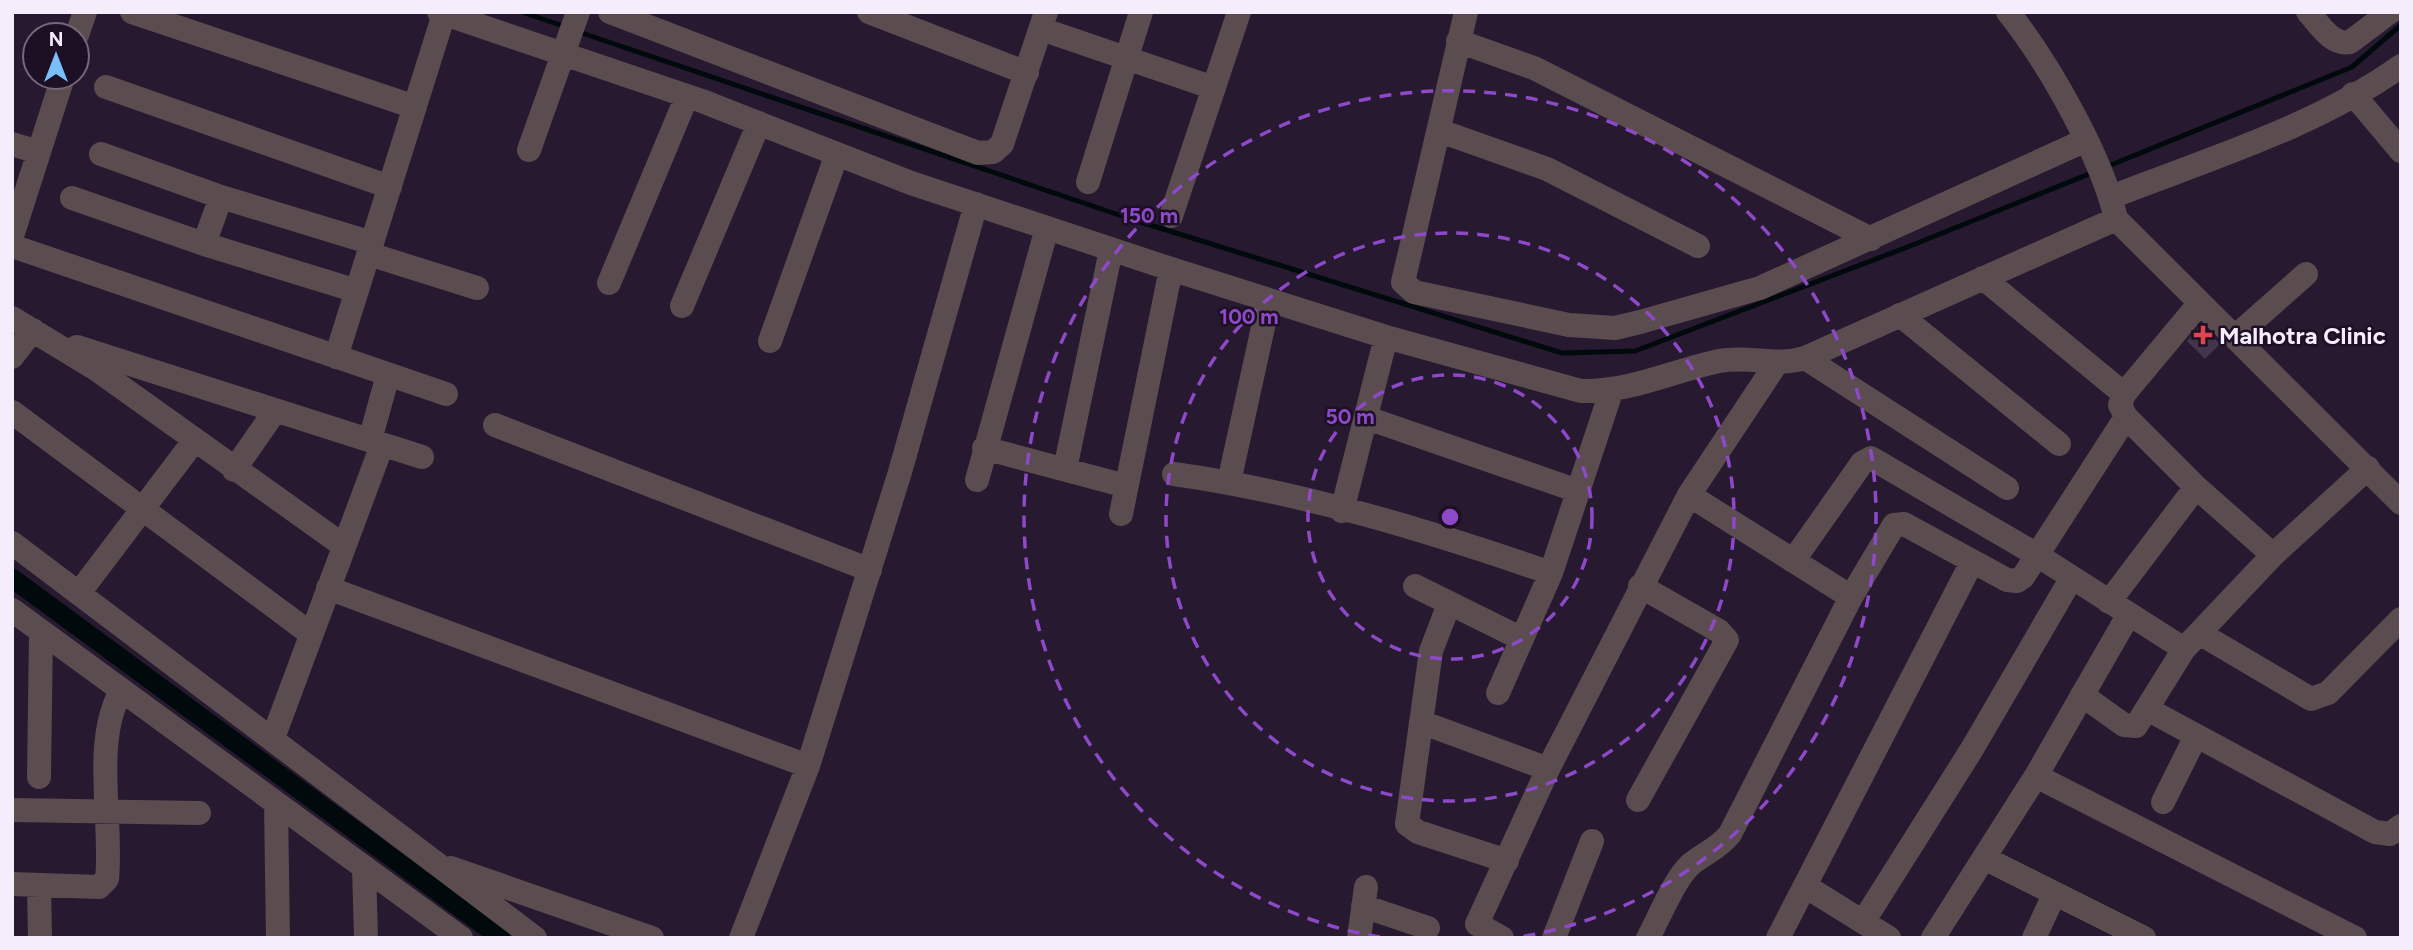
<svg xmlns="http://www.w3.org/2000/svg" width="2413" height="950" viewBox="0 0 2413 950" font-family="Figtree,sans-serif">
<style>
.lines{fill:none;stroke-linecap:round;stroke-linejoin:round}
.stream{stroke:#000a0c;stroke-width:5}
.canal{stroke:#000a0c;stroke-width:19}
.building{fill:#42344b}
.minor{stroke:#5b4c4f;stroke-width:24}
.ring{fill:none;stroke:#8d49c8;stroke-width:3.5;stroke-dasharray:12 9}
.health-dot{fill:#e0444e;stroke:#1d1025;stroke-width:2.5}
.labels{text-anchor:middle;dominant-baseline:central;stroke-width:5;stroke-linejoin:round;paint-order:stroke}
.poi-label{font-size:24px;font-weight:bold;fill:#f6edfc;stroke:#1d1025;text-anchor:start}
.centre{fill:#8d49c8;stroke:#1d1025;stroke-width:3.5}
.ring-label{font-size:21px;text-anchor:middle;font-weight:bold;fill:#8d49c8;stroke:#1d1025;stroke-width:5;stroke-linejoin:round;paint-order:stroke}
</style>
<rect width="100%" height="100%" fill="#27192f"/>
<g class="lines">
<!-- stream -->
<path class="stream" d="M522,12L566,27
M579,32L1131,219L1562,353L1635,351L1910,246L2094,172
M2106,167L2352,67L2401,25"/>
<!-- canal -->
<path class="canal" d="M12,578L501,938"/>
</g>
<!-- building -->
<path class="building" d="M2201,325L2220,344L2205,359L2187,341Z"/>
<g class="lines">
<!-- minor -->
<path class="minor" d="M132,12L415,107
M439,12L702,101L911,183L1171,269L1386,337L1581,391C1631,392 1672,371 1719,361C1749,355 1776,367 1805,358L2116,219
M610,12L978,153L993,152L1002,144L1046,12
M869,12L1027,73
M1466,12L1403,282L1414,292L1569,325L1615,328L1640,322L1760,288L2086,140
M2008,12C2048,62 2102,157 2116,219L2401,503
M2308,12C2319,24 2332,46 2350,42L2390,12
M1041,29L1214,88
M77,35L85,12
M1458,41L1534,68L1871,239
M106,87L390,187
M2353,94L2401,151
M1440,131L1547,169L1698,246
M12,144L38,152
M529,150L578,12
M101,154L221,197L372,243
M1088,182L1141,12
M2111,197C2208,159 2315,127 2401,66
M72,198L204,244L357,291
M1171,216L1239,12
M12,236L63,77
M204,244L221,197
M12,246L446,394
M369,254L477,288
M1983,278L2124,394
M609,283L687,96
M682,306L759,123
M1900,315L2059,444
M12,318L96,369L344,546
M2236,336L2306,274
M770,341L837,154
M77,347L422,457
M12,357L33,330
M336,357L444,14
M1805,358L2007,488
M12,412L311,634
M2126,417L2196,487L2273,555
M1367,418L1578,491
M495,425L870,570
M370,440L388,375
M984,448L1126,486
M1065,469L1111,250
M234,470L275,411
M1174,474C1302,492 1429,531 1551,573
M977,480L1047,228
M1229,482L1269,300
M1689,495L1851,597
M1342,511L1386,337
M1121,514L1171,269
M12,543L535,938
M1793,561L1862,463L1871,458L2037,555L2184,649
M1415,586L1522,639
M328,588L808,766
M79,593L194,441
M2109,602L2196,487
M1449,604L1431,651L1407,824L1418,832L1507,861
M12,610L461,938
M2199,633L2311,699L2328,693L2401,619
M1498,693L1551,573L1611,392
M2082,695L2124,725L2136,726L2184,649L2273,555L2368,468
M2147,709L2375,832L2390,834L2401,826
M1421,722L1548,769
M273,738L382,445
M2036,776L2355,938
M39,777L41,632
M1638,800L1727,640L1719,631L1640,586
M2163,802L2196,736
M276,803L278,938
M12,810L199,813
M1984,858L2144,938
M364,867L366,938
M451,868L652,938
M12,884L99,887L107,879C113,821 92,743 121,691
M39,885L40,938
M1805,886L1889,938
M1363,906L1428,928
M1863,922L1972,749L2071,579
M741,938L808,766L900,472L976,204
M1359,938L1366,887
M1502,938L1477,924L1548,769L1689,495L1776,364
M1554,938L1592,841
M1648,938C1659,918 1674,880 1690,865C1703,854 1718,849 1730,834L1851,597L1894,525L1904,524L2007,580L2017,581L2023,577L2126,417L2120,405L2124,394L2199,304
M1778,938L1972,562
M1933,938L2036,776L2129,614
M2034,938L2054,895"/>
</g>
<!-- distance rings -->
<g class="ring">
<circle cx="1450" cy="517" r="142"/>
<circle cx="1450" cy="517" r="284"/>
<path d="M1380 937A426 426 0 1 1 1520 937"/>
</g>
<!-- markers -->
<path class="health-dot" d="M2199.5 324.5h7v7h7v7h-7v7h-7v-7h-7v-7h7z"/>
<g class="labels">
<!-- poi labels -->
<g class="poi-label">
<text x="2219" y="335">Malhotra Clinic</text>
</g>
</g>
<circle cx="1450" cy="517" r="10" class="centre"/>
<g class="ring-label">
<text x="1149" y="223">150 m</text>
<text x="1249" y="324">100 m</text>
<text x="1350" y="424">50 m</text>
</g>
<!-- border -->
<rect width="2413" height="950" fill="none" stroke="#f6edfc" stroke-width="28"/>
<!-- north arrow -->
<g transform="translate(56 56)"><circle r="33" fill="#1d1025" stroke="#74687b" stroke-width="2"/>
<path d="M0-5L12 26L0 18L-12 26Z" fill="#7abff8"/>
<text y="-10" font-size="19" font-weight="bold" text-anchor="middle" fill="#f6edfc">N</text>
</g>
</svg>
